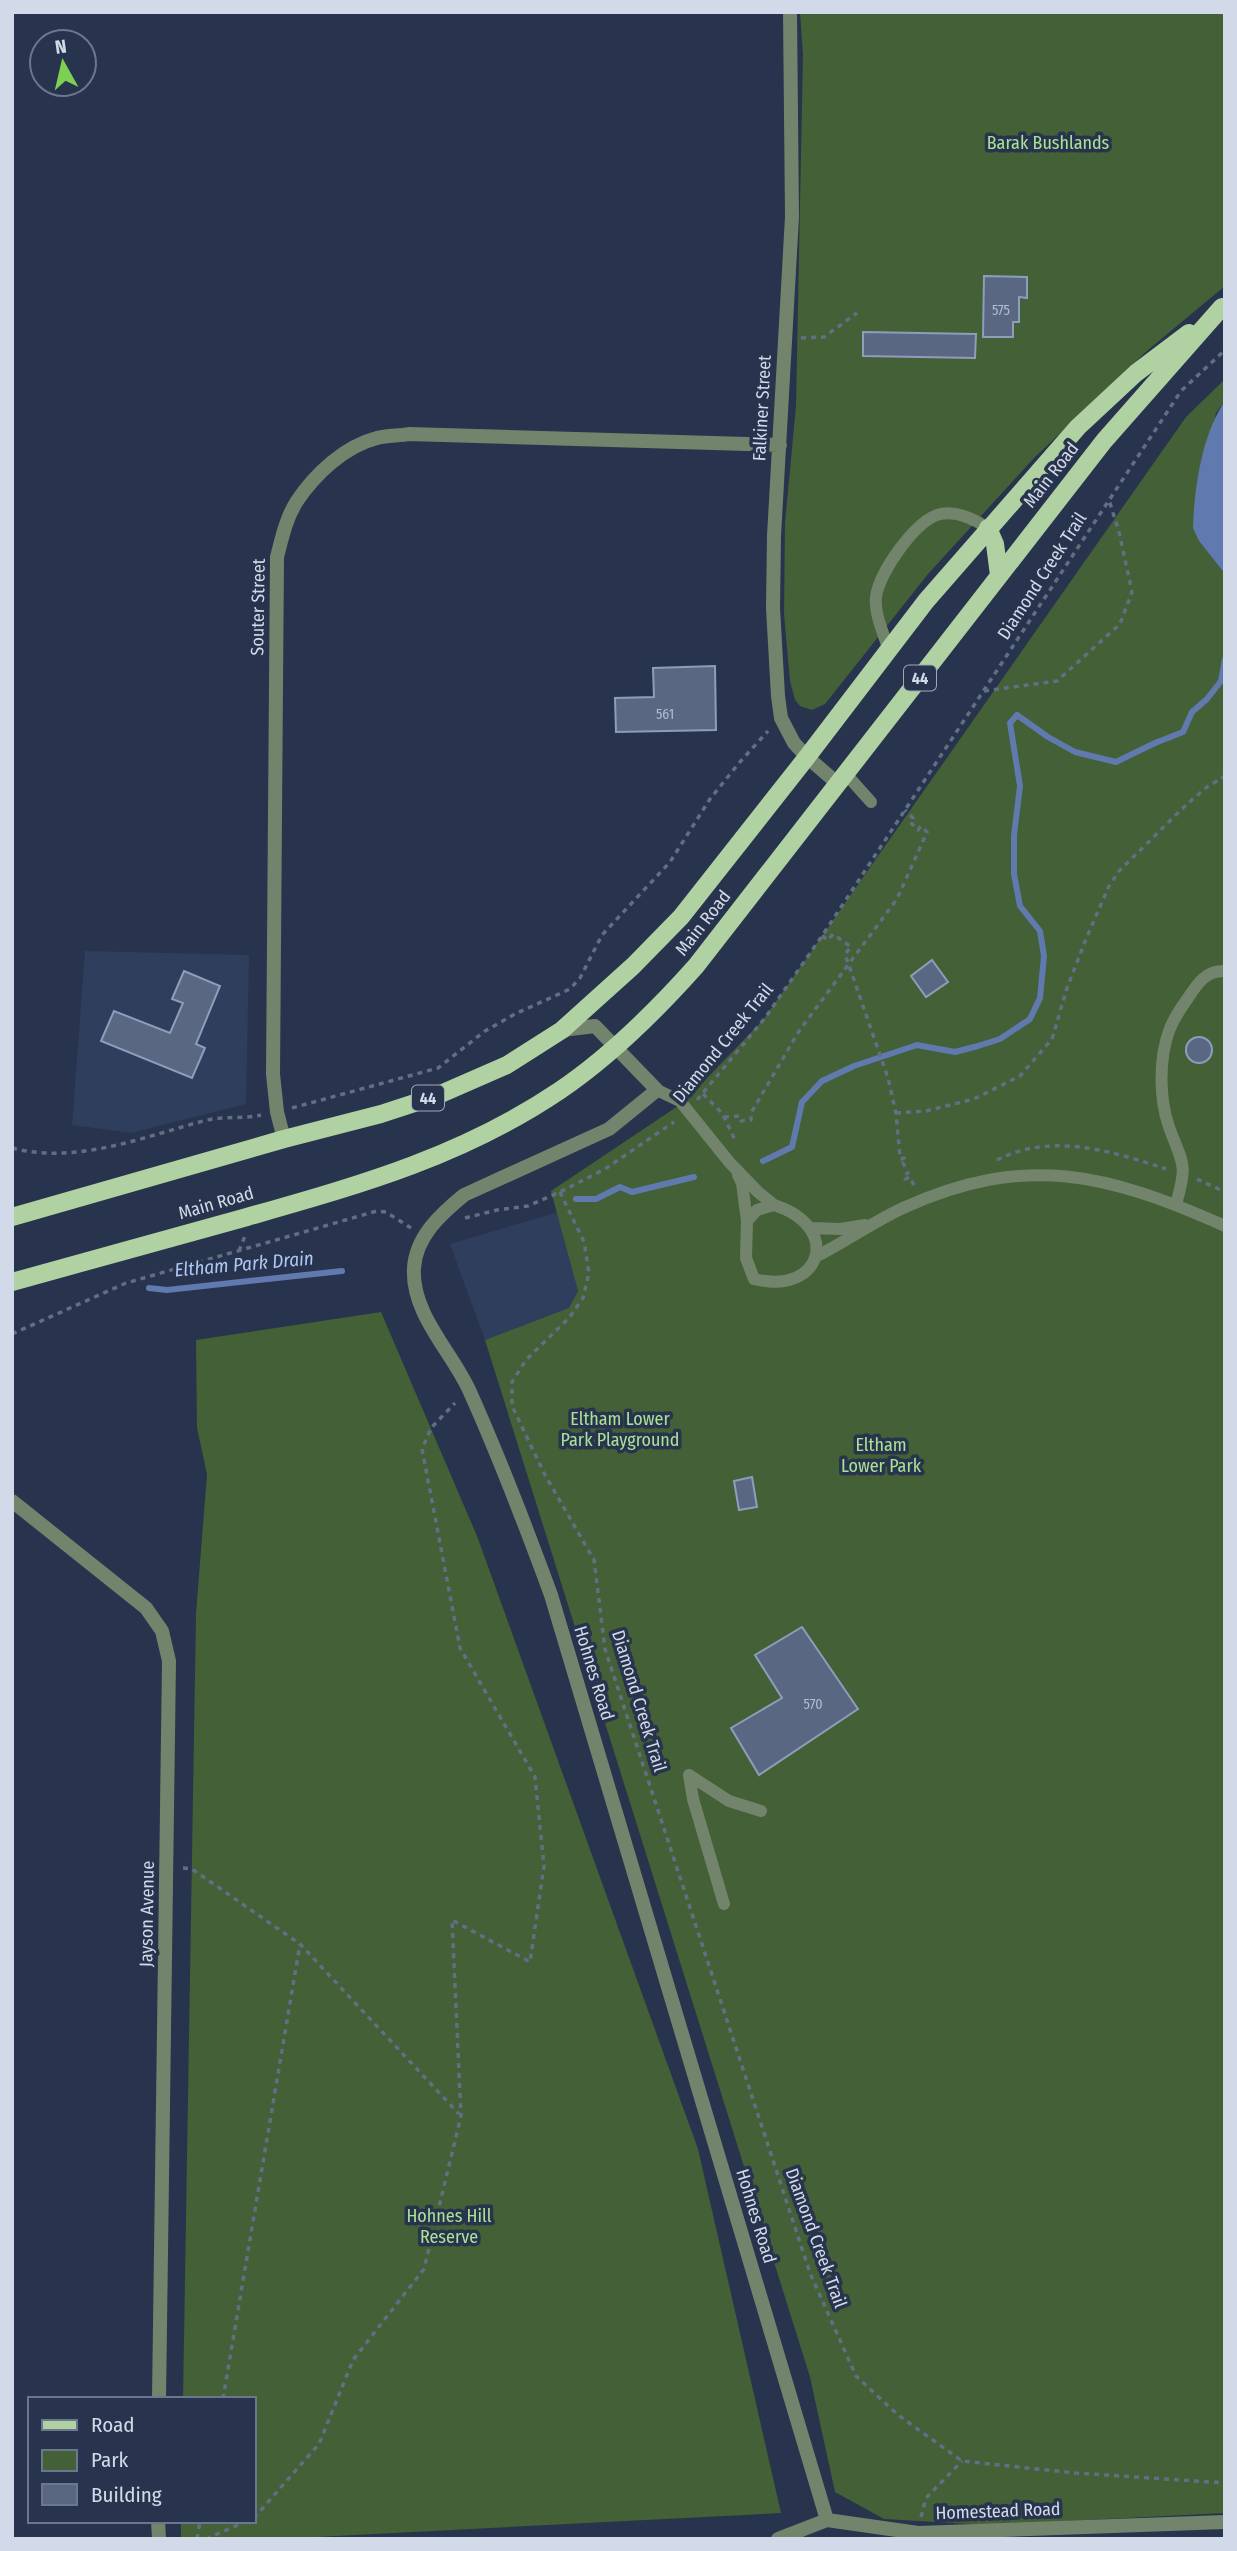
<svg xmlns="http://www.w3.org/2000/svg" width="1237" height="2551" viewBox="0 0 1237 2551" font-family="'Fira Sans Condensed',sans-serif">
<style>
.built{fill:#2f3e5d}
.green{fill:#436036}
.water{fill:#6079ae}
.lines{fill:none;stroke-linecap:round;stroke-linejoin:round}
.stream{stroke:#6079ae;stroke-width:6}
.building{fill:#596782;stroke:#8e9dbb;stroke-width:2}
.path{stroke:#636e84;stroke-width:3.5;stroke-dasharray:5 5;stroke-linecap:butt}
.service{stroke:#73846d;stroke-width:12}
.minor{stroke:#73846d;stroke-width:14}
.primary{stroke:#b0d2a2;stroke-width:18}
.labels{text-anchor:middle;dominant-baseline:central;stroke-width:7;stroke-linejoin:round;paint-order:stroke}
.number-label{font-size:14px;fill:#b4bdd0}
.shield{fill:#28344d;stroke:#9fa8bb;stroke-width:2}
.shield-label{font-size:16px;font-weight:bold;fill:#d2daea}
.park-label{font-size:18px;fill:#aae194;stroke:#28344d}
.street-label{font-size:18px;fill:#d2daea;stroke:#28344d}
.water-label{font-size:19px;font-style:italic;fill:#afc7f5;stroke:#28344d}
</style>
<rect width="100%" height="100%" fill="#28344d"/>
<!-- built -->
<path class="built" d="M85,951L249,955L246,1104L131,1133L72,1125Z
M558,1212L578,1291L569,1309L485,1340L450,1244Z"/>
<!-- green -->
<path class="green" d="M800,12H1225V286L1148,350L1034,458L928,574L825,704L812,710L800,706L795,700L790,681L784,614L785,523L796,406L803,55Z
M1225,379V401L1216,413L1194,514L1199,541L1225,574V2513L988,2525L884,2519L835,2492L810,2377L485,1340L569,1308L578,1291L551,1191L684,1102L763,1020L1186,417Z
M381,1312L477,1536L698,2149L781,2513L278,2539H181V2521H254V2399H183L196,1614L207,1474L197,1428L196,1340Z"/>
<!-- water -->
<path class="water" d="M1225,401V574L1199,541L1193,528C1194,488 1202,434 1225,401Z"/>
<g class="lines">
<!-- stream -->
<path class="stream" d="M763,1161L792,1147L802,1102L822,1081L854,1066L917,1045L955,1052L978,1046L1000,1039L1030,1019L1040,998L1044,956L1040,931L1020,906L1014,874V835L1020,786L1010,723L1017,715L1048,737L1075,752L1116,762L1155,743L1183,732L1192,712L1207,699L1221,681L1225,659
M576,1199H596L620,1187L632,1192L694,1177
M149,1288L167,1290L342,1271"/>
</g>
<!-- building -->
<path class="building" d="M984,276L1027,277V298L1019,297V322H1013V337H983Z
M863,332L976,334L975,358L863,356Z
M715,666L716,730L616,732L615,698L654,697L653,668Z
M932,960L948,982L926,997L911,976Z
M184,971L220,986L196,1044L205,1048L192,1078L101,1041L114,1011L170,1033L183,1003L172,999Z
M1186 1050a13 13 0 1 1 26 0a13 13 0 1 1-26 0Z
M752,1477L757,1507L739,1510L734,1481Z
M802,1627L858,1709L759,1775L731,1728L782,1698L755,1655Z"/>
<g class="lines">
<!-- path -->
<path class="path" d="M801,338L824,337L857,313
M984,691L1057,681L1120,624L1132,592L1119,532L1109,500
M822,936L828,940L833,934L851,947L845,954L888,1078L896,1113L900,1157L901,1159L904,1158L906,1162L903,1163L908,1173L904,1175L905,1179L910,1177L914,1186
M703,1094L722,1113L735,1140
M697,1100L765,1018L822,936L1181,391L1225,350
M292,1108L438,1068L485,1031L515,1014L570,989L580,978L602,935L670,862L710,799L739,763L768,731
M896,1113L926,1111L974,1099L1020,1076L1052,1039L1067,988L1086,939L1109,886L1120,870L1186,805L1207,787L1225,776
M724,1117L740,1116L741,1121L751,1120V1113L799,1031L897,899L927,832L921,826L918,830L910,822L913,818L905,810
M12,1148C77,1165 146,1136 207,1120C225,1116 243,1119 261,1115
M997,1160C1051,1132 1112,1151 1166,1169
M1197,1179L1225,1192
M560,1192L584,1242L589,1273L583,1298L569,1318L526,1360L512,1382V1406L545,1475L594,1560L605,1649L810,2273L856,2376L898,2415L962,2461L1075,2473L1225,2483
M465,1218L497,1210L528,1206L560,1192L605,1169L674,1122
M239,1251L245,1236
M12,1334L126,1283L377,1211L386,1212L411,1228
M183,1868L192,1869L300,1944L459,2114
M223,2399L300,1944
M921,2517L926,2498L962,2461
M254,2518L319,2444L353,2360L424,2269L461,2116L452,1920L530,1962L544,1866L535,1777L460,1648L422,1449L431,1428L455,1403
M197,2539L200,2521
M206,2539L247,2521"/>
<!-- service -->
<path class="service" d="M889,651C884,634 874,614 876,597C879,573 913,524 937,515C954,509 974,519 988,528
M846,774L871,802
M657,1090L680,1101L730,1163L758,1192L774,1205
M738,1175L742,1183L747,1221
M1176,1204C1188,1163 1183,1165 1169,1127C1159,1098 1159,1059 1169,1031C1173,1019 1181,1008 1188,998C1197,984 1206,970 1225,971
M774,1205C843,1227 822,1296 754,1279L746,1258L747,1221L757,1210Z
M812,1228L840,1229L865,1225
M815,1257C845,1242 873,1222 903,1208C1026,1152 1108,1174 1225,1226
M689,1775L693,1799L724,1904
M689,1775L729,1801L761,1811"/>
<!-- minor -->
<path class="minor" d="M790,12L792,217L774,536L773,608L778,696L781,718L794,743L807,757L837,783
M562,1030L595,1026L657,1090L609,1129L464,1195C441,1214 416,1236 414,1268C411,1314 453,1353 470,1392C500,1459 526,1527 551,1595L827,2520
M284,1139L277,1112L273,1074L277,557C282,538 286,518 297,501C315,474 345,446 377,438C387,435 399,436 409,434L780,445
M12,1501L146,1608L162,1631L169,1661L159,2399
M158,2521L159,2539
M778,2539L827,2520L918,2533L1225,2522"/>
<!-- primary -->
<path class="primary" d="M988,528L995,544L999,575
M12,1217L284,1139L381,1114L436,1096L507,1065L562,1030L633,966L681,917L807,757L926,601L1078,427L1136,373L1189,333
M12,1282C90,1260 169,1239 247,1217C359,1185 461,1157 559,1091C611,1056 655,1012 696,966L1104,441L1222,307"/>
</g>
<g class="labels">
<!-- number labels -->
<g class="number-label">
<text x="1001" y="310">575</text>
<text x="665" y="714">561</text>
<text x="813" y="1704">570</text>
</g>
<!-- shield labels -->
<g class="shield">
<rect x="904" y="665.5" width="32" height="25" rx="5"/>
<rect x="412" y="1085.5" width="32" height="25" rx="5"/>
</g>
<g class="shield-label">
<text x="920" y="678">44</text>
<text x="428" y="1098">44</text>
</g>
<!-- park labels -->
<g class="park-label">
<text x="1048" y="143">Barak Bushlands</text>
<text x="620" y="1419">Eltham Lower<tspan x="620" dy="21">Park Playground</tspan></text>
<text x="881" y="1445">Eltham<tspan x="881" dy="21">Lower Park</tspan></text>
<text x="449" y="2216">Hohnes Hill<tspan x="449" dy="21">Reserve</tspan></text>
</g>
<!-- street labels -->
<g class="street-label">
<text transform="translate(762 408) rotate(-87)">Falkiner Street</text>
<text transform="translate(1051 475) rotate(-52)">Main Road</text>
<text transform="translate(1042 576) rotate(-57)">Diamond Creek Trail</text>
<text transform="translate(258 607) rotate(-89)">Souter Street</text>
<text transform="translate(703 923) rotate(-52)">Main Road</text>
<text transform="translate(723 1043) rotate(-51)">Diamond Creek Trail</text>
<text transform="translate(216 1203) rotate(-16)">Main Road</text>
<text transform="translate(594 1673) rotate(73)">Hohnes Road</text>
<text transform="translate(639 1701) rotate(73)">Diamond Creek Trail</text>
<text transform="translate(147 1914) rotate(-89)">Jayson Avenue</text>
<text transform="translate(756 2216) rotate(73)">Hohnes Road</text>
<text transform="translate(816 2238) rotate(70)">Diamond Creek Trail</text>
<text transform="translate(998 2511) rotate(-2)">Homestead Road</text>
</g>
<!-- water labels -->
<g class="water-label">
<text transform="translate(244 1264) rotate(-5)">Eltham Park Drain</text>
</g>
</g>
<!-- border -->
<rect width="1237" height="2551" fill="none" stroke="#d2daea" stroke-width="28"/>
<!-- legend -->
<rect x="28" y="2397" width="228" height="126" fill="#28344d" stroke="#6c768c" stroke-width="2"/>
<rect x="42" y="2420" width="35" height="10" fill="#b0d2a2" stroke="#6c768c" stroke-width="2"/>
<text x="91" y="2432" font-size="21" fill="#d2daea">Road</text>
<rect x="42" y="2450" width="35" height="21" fill="#436036" stroke="#6c768c" stroke-width="2"/>
<text x="91" y="2467" font-size="21" fill="#d2daea">Park</text>
<rect x="42" y="2484" width="35" height="21" fill="#596782" stroke="#6c768c" stroke-width="2"/>
<text x="91" y="2502" font-size="21" fill="#d2daea">Building</text>
<!-- north arrow -->
<g transform="translate(63 63) rotate(352)"><circle r="33" fill="#28344d" stroke="#6c768c" stroke-width="2"/>
<path d="M0-5L12 26L0 18L-12 26Z" fill="#7cd155"/>
<text y="-10" font-size="19" font-weight="bold" text-anchor="middle" fill="#d2daea">N</text>
</g>
</svg>
